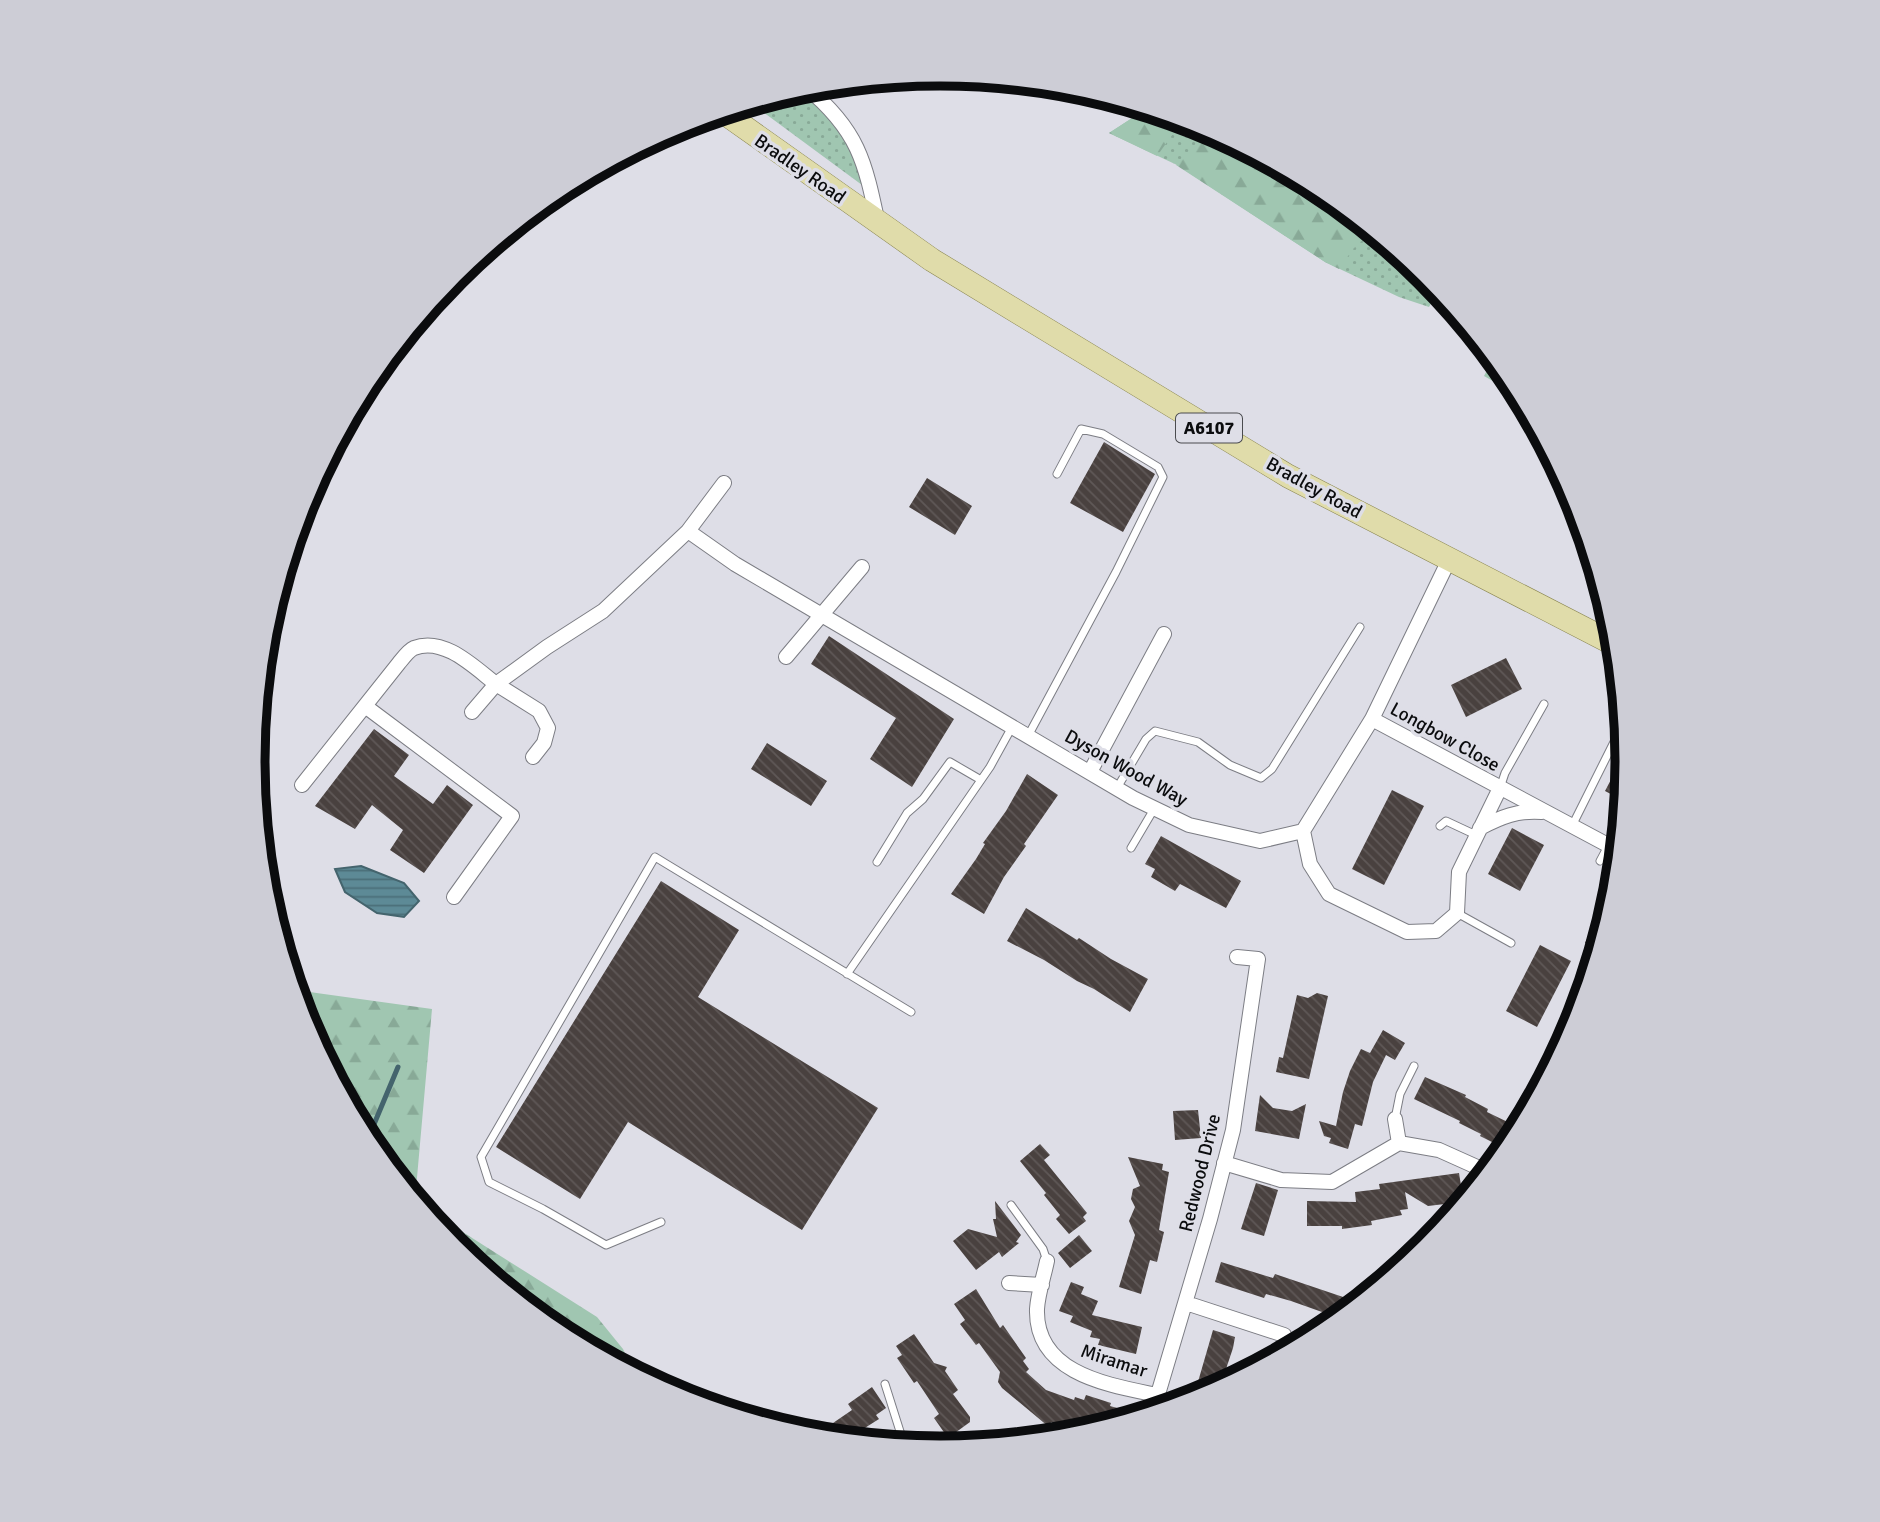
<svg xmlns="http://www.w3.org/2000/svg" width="1880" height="1522" viewBox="0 0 1880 1522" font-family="Signika,sans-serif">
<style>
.grass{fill:url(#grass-dots)}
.forest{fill:url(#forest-firs)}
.water{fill:url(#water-rules);stroke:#44646d;stroke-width:2}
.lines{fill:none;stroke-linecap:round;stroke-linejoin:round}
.stream{stroke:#44646d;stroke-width:5}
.building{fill:url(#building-back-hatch)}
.lane-casing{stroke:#7c7d84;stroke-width:9}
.street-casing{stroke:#7c7d84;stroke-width:16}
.primary-casing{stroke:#88844f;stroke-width:24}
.lane{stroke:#fff;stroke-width:7}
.street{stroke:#fff;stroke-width:14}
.primary{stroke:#e0dcaa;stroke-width:23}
.labels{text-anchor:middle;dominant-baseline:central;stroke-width:7;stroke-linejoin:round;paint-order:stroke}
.shield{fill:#dedee7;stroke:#4a4b4f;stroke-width:2}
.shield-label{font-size:18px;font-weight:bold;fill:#0b0c0e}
.street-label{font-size:19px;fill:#0b0c0e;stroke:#dedee7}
.rim{fill:none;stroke:#0b0c0e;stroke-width:9}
</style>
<defs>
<pattern id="grass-dots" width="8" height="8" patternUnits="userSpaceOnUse" patternTransform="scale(1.75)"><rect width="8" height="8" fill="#a0c6b1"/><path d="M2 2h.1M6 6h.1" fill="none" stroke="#88a997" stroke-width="1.8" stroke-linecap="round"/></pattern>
<pattern id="forest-firs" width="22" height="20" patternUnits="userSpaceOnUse" patternTransform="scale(1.75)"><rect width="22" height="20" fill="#a0c6b1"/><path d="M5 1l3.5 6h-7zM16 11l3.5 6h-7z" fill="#88a997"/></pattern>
<pattern id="water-rules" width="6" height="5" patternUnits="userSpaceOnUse" patternTransform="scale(1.75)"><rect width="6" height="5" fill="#5d8a96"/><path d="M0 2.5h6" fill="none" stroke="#4b6f79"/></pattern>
<pattern id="building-back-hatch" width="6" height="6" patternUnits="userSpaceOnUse" patternTransform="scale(1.75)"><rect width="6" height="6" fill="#49413f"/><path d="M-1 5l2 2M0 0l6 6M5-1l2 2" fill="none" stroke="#5f5857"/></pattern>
</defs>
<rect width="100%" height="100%" fill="#dedee7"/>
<!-- grass -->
<path class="grass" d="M797,89C833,120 851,138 862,185L751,103Z
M1146,109L1203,126L1322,190L1426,275L1439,290L1429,307L1399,297L1325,262L1177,165L1109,133Z
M1494,357L1512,379L1521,397L1484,376Z"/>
<!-- forest -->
<path class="forest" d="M1146,109L1183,120L1157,156L1109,133Z
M1213,131L1293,174L1328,205L1340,204L1372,231L1353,249L1339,269L1325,262L1176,165Z
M295,990L432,1009L415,1200L368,1143L305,1024Z
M417,1203L597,1317L623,1349L635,1374L596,1353L578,1330L483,1271L454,1247Z"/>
<!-- water -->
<path class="water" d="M361,866L404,883L419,901L404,917L377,913L345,892L335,869Z"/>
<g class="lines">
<!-- stream -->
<path class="stream" d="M367,1141L398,1067"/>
</g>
<!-- building -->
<path class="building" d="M1104,442L1155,474L1123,532L1070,503Z
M927,478L972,506L955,535L909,507Z
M829,636L954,719L912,787L870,759L896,718L811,664Z
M1506,658L1522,689L1466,717L1451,685Z
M374,729L409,755L394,776L433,804L447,785L473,805L424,873L390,850L403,830L372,805L355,829L315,806Z
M767,743L827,781L811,806L751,769Z
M1626,751L1628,761L1624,801L1605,791Z
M1027,774L1058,795L1024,844L1026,846L1004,877L984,914L951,894L976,859L985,844L983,843L1006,811Z
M1392,790L1424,806L1384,885L1352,869Z
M1512,828L1544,845L1520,891L1488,874Z
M1161,836L1241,881L1226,908L1180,884L1175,891L1151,877L1155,869L1145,864Z
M661,881L739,930L698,997L878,1108L802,1230L628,1122L580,1199L496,1147Z
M1603,906L1610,909L1598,949L1585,943Z
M1026,908L1077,940L1079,938L1111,959L1148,979L1130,1012L1094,989L1077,981L1044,960L1007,941Z
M1540,945L1571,961L1537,1027L1506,1011Z
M1317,993L1328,996L1309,1079L1276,1072L1279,1057L1283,1058L1297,995L1308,998Z
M1383,1030L1405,1043L1395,1060L1386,1055L1373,1082L1362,1126L1355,1124L1348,1149L1329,1143L1331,1138L1324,1136L1319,1121L1336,1126L1343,1092L1350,1071L1361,1049L1370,1053Z
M1425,1077L1466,1095L1465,1097L1488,1109L1487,1112L1520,1128L1511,1143L1509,1147L1499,1142L1498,1145L1480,1136L1481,1134L1459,1123L1460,1121L1414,1099Z
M1260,1095L1273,1108L1292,1111L1306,1104L1299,1139L1255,1131Z
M1198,1110L1201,1138L1175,1140L1173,1111Z
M1040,1144L1050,1155L1044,1160L1087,1213L1083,1217L1086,1221L1069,1234L1056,1219L1060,1215L1044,1195L1046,1193L1020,1161Z
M1128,1157L1163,1164L1162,1170L1169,1172L1159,1230L1164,1232L1160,1249L1157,1262L1150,1260L1141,1294L1119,1287L1135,1235L1129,1221L1135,1207L1131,1199L1133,1189L1140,1186Z
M1459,1173L1463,1198L1452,1199L1453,1203L1428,1206L1405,1192L1408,1209L1400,1210L1402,1215L1371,1221L1372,1225L1342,1229V1226H1307V1201L1356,1202L1355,1192L1380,1189L1379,1184Z
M1256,1183L1278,1190L1264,1236L1241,1229Z
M995,1201L1021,1235L1016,1242L1019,1243L1002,1257L999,1252L976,1270L953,1241L968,1229L997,1237L993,1219H996Z
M1079,1235L1092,1251L1070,1268L1058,1253Z
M1221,1262L1273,1278L1275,1274L1349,1299L1344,1315L1339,1318L1291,1301L1266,1294L1264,1298L1215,1282Z
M1071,1282L1084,1287L1081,1294L1098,1301L1092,1315L1142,1327L1136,1354L1098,1345L1100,1339L1090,1337L1092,1331L1070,1322L1073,1316L1059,1311Z
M976,1289L1000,1328L1003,1325L1026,1358L1023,1361L1029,1369L1026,1372L1046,1390L1074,1400L1075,1397L1084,1400L1086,1395L1111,1403L1110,1406L1121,1409L1117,1422L1098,1427L1077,1421L1074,1429L1051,1422L1049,1427L1002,1388L998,1382L1000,1372L979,1343L976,1345L960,1324L965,1320L954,1304Z
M1213,1330L1235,1337L1233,1348L1224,1375L1220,1373L1215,1390L1193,1399Z
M914,1334L934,1363L947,1367L945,1371L958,1390L953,1394L970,1417V1422L948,1438L934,1418L939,1414L917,1381L914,1383L897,1358L902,1355L896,1346Z
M872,1387L886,1408L876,1415L879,1419L860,1431L867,1441L814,1436L852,1410L848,1404Z"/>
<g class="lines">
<defs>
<path id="lane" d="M1028,736L1116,572L1163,477L1158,467L1103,434L1081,429L1057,474
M1117,788L1146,739L1155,731L1198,742L1230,765L1261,778L1272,769L1360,627
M1500,788L1505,773L1544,704
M1440,826L1446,821L1476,835
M1572,826L1620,730L1625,732
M1131,848L1154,809
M1600,861L1608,846
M877,862L907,813L923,799L950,762L981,780
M1457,913L1511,943
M847,974L990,767L1012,727
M1395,1119L1400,1094L1414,1066
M1011,1205L1043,1249L1047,1261
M661,1222L606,1245L543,1209L489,1182L481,1157L655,857L911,1012
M885,1384L904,1444"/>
<path id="street" d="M806,87C858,130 865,161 878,224
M688,531L724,483
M786,657L862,567
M365,706L512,816L454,897
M472,712L496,684L539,711L548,728L544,743L533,757
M1372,719L1619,851
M1090,772L1164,634
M302,785L399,663C403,658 409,650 414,648C444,636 475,668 496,684L547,647L603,611L688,531L735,564L1133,798L1189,825L1260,841L1303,831L1372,719L1449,560
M1480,828C1501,817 1518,810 1542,812
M1303,831L1310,864L1329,894L1407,932L1436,931L1457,913L1459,872L1500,788
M1395,1119L1399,1143
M1224,1163L1281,1180L1332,1182L1399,1143L1439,1150L1488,1172
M1047,1261C1044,1276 1038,1293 1037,1309C1035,1374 1109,1385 1157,1395
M1009,1283L1042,1285
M1186,1303L1284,1335L1283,1353
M1153,1411L1210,1219L1233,1130L1258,959L1237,957
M902,1445L904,1444"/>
<path id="primary" d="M723,112L932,260L1288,476L1616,645"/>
</defs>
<!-- lane casing -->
<use href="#lane" class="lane-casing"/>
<!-- street casing -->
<use href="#street" class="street-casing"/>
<!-- primary casing -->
<use href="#primary" class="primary-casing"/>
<!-- lane -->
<use href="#lane" class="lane"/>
<!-- street -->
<use href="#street" class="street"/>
<!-- primary -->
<use href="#primary" class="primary"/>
</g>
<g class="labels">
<!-- shield labels -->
<rect class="shield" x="1176" y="413.5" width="66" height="29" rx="5"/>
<g class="shield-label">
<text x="1209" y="428">A6107</text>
</g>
<!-- street labels -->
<g class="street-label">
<text transform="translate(800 169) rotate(35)">Bradley Road</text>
<text transform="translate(1314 488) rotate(29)">Bradley Road</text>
<text transform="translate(1445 737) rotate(29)">Longbow Close</text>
<text transform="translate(1126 768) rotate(29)">Dyson Wood Way</text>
<text transform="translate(1200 1173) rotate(-76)">Redwood Drive</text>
<text transform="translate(1114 1361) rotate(18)">Miramar</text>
</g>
</g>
<!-- crop -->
<path d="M0 0H1880V1522H0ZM265 761a675 675 0 1 1 1350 0a675 675 0 1 1-1350 0Z" fill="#cdcdd6" fill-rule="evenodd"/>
<path class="rim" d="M265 761a675 675 0 1 1 1350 0a675 675 0 1 1-1350 0Z"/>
</svg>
